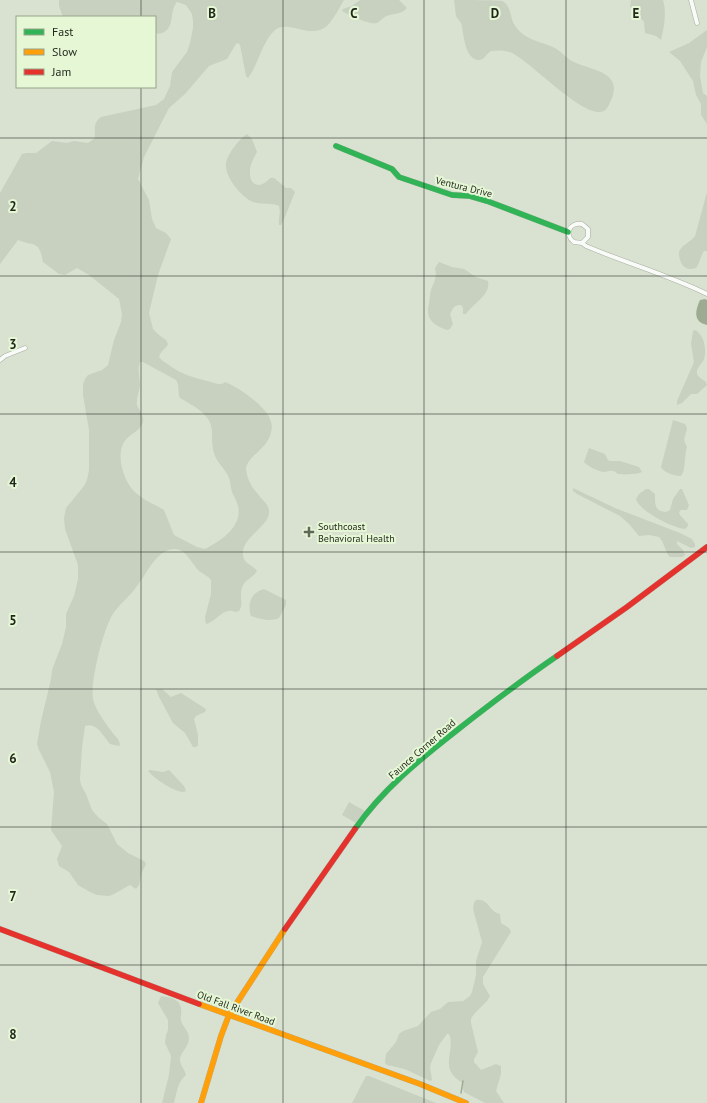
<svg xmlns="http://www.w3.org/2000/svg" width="707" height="1103" viewBox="0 0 707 1103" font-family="'PT Sans',sans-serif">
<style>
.green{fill:#c8d0c0;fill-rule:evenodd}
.water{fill:#9eab93}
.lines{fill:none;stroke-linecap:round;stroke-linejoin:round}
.stream{stroke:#9eab93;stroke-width:1.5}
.street-casing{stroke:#a8aea1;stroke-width:5}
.fast-casing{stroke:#a8aea1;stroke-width:6}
.slow-casing{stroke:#a8aea1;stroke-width:6}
.jam-casing{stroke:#a8aea1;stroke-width:6}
.street{stroke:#f9fbf8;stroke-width:4}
.fast{stroke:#30b455;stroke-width:5.5}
.slow{stroke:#ff9f0a;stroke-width:5.5}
.jam{stroke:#e5322d;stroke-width:5.5}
.grid{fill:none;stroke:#1f2519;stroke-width:1;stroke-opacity:0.55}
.poi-dot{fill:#606759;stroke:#e6f7d5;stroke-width:1.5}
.labels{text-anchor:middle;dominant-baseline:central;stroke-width:4;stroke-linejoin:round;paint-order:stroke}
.street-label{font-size:10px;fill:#1f2519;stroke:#e6f7d5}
.poi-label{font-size:10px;fill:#1f2519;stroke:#e6f7d5;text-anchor:start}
.grid-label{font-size:13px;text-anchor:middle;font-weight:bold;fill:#1f2519;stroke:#e6f7d5;stroke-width:4;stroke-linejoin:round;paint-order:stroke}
</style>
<rect width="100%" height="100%" fill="#d9e2d0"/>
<!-- green -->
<path class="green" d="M59,0H344C339,8 334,19 327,26C311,40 288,19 275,30C261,43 259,64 248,78L246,76L240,45L238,43L236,44L227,59L209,66L185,94L169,108L144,157L138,179L149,200L152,219L156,228L166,233L171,239L158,275L149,313L153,329L159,335L166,340L168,344C166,349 161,350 159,357C162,361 165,362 169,365C185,377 198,378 218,384H222L225,382C238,387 268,407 271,422C273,427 271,435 268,440C262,451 249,456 246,468C247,479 251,486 257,493C261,499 269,504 269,511C271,527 236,539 244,559C246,564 254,566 257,571C253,578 244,580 242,588C239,596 244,604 239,611L235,612C224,606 216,622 206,624L205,617L211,594V580C208,576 203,574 199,571C192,564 186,549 175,549C156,549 147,574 137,586C131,595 122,602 115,611C104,624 90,682 93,699C95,710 110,730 118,739L120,744L119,746L110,744C103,736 97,722 85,726L82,748L80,779L81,785L86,794L92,810L98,817L107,824L117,844L128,853L144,861L146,864L142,872L139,885L136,889L130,885L114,894L109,896L97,895L90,892L78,885L69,872L59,866L57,859L62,846L51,830L54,792L50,772L39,750L37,744L41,721L51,679L52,670L62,644L66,627V614L74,596L78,579V565L65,529L64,518L66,508L84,486L87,480L89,470V430L83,395V384L85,379L88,375L102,370L108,365L114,340L121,322L122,314L119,299L89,275L77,268L65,275L59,274L43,262L41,253L38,247L33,244L27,243L18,240L0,264V193L22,154L26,153H36L52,141L67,143L74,141L88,143L95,138C95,129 93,123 101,117L156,105L164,99L170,86L172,72L187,52L190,43L193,28V21L192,14L186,5L177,2C168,12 177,31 158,34L155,32V17H63L59,6ZM140,362H143L176,380C180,385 177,392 180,398C193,406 212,414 212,432C212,441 212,448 215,456C218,463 224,468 227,474C231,480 230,486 232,492C234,497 237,501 238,506C243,526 221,541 205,549L197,547L174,535L164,510C154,504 141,499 133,490C123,479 116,455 124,442C129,434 141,431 143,422C144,415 139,410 137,405C136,399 139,392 140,386C140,378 137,370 140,362Z
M360,0H399L407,8C401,15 394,13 387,16C383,17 381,21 377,23C369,25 349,15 342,11L343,9L352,6Z
M454,0C463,0 496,0 502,1C511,5 510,17 514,24C517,29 520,32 524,35C534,42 545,43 555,48C562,52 567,59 574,62C590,70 622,71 612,98C610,102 608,109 604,111C586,121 530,61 512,53C505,50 498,50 491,51C486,54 484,61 478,60C465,58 464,37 462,27C462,22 458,20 456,16C455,11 455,5 454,0Z
M631,0H663C667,13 664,27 661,40L656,36L645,33L644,22L630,7Z
M707,30V47L701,62L700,76L703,93L707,96V124L701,115V104L696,95L693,81L680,61L669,52L689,43Z
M247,134L252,139L257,152C254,158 250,164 250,171C249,186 260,190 270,178H274L286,188H291L295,192L285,217L281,225H279C278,219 281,213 279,206C270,202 260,206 251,201C241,196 227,179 226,167C224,158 239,139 247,134Z
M707,192V251H704C700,257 700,263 696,268C684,272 679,263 679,252C682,244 690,243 695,236Z
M439,262L452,267L464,269L476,277L488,281C491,295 473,304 466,314H463V308L461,305C454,305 453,308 450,314L453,324L450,329L447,330C433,325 425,319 429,303C430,297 430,292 432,287C435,281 437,275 435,268Z
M695,330C704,334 707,350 704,359C702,364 696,368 697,373C698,378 703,379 706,382L707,385L697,394H691L682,403L677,405V401L694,362L691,344L693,331Z
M673,420L685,424L687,428L684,440L687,447C684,456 686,470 681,476C675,476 664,473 661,467Z
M589,448L605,454L608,460L610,461H620L639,467L642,472C639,474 623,475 618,474C616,473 615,471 613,471C610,470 606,472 603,472C598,471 587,466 584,462Z
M573,488L615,508L680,533L692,539L695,544V547L691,548L677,541V544L683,550L685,555L682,557H670L668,555L662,541L659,537L649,535L639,536L629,524L620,516L577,494L573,491Z
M646,489H649L655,494C655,504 654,511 666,512L670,510L673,499L680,489H682L689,505L687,510H681L679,512L680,515L688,524V526L685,529C673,528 639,511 636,499L639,494Z
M264,589L286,600V605L279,618C270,622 260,619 251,616C247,605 251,592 264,589Z
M156,689H162L171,697L181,693L206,709L205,712L196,716L194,719L198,735V746L195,747H193L185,733L173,723L159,697Z
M150,770L163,772L169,770L184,786L186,791L184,792C174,792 155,779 148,771Z
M349,802L365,811L362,814L356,823L342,815Z
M476,900C489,898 489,912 500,914L501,923L509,928L511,932L483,977V984L490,996L487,1001L474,1014L471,1019V1023L478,1052L474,1059V1062L481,1070L496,1064L501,1066V1074L496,1091L504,1103H485L464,1092L463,1089V1083C460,1081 456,1079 453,1075C443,1063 455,1047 449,1034H447L439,1045L431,1063L430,1067L432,1080L430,1081C419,1076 408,1069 396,1067C391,1065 388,1067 385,1063L386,1054L396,1042L399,1034L403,1031L418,1026L431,1012L440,1009L448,1002L463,1001L470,996L472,992L476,975V961L482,942L473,909L474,903Z
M161,996C169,997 180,999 181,1008C182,1013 180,1016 181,1021C183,1027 189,1031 189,1038C189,1046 182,1051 180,1058C179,1063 185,1070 186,1075C177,1083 177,1092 174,1103H162L169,1075L171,1056L165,1043L166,1035L168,1030V1020L158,1003Z
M366,1076H369L436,1103H352Z"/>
<!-- water -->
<path class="water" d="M705,299L707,300V325C693,322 695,311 700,300Z"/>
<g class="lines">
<!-- stream -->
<path class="stream" d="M461,1093L463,1081"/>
<defs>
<path id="street" d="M691,0L697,23
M582,243L588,237V229L582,224C569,222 564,235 574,242L582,243L586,246C626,263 668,275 707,294
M0,360L5,356L25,348"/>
<path id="fast" d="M336,146L392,169L399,177L452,195L470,196L487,201L568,232
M355,829C382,790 419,760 456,731C489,705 522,680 557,656"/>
<path id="slow" d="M199,1004L420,1084L466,1103
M201,1103L221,1036L229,1015L285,929"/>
<path id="jam" d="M557,656L627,607L707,547
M0,929L199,1004
M285,929L355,829"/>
</defs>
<!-- street casing -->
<use href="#street" class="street-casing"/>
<!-- fast casing -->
<use href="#fast" class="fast-casing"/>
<!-- slow casing -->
<use href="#slow" class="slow-casing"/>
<!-- jam casing -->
<use href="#jam" class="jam-casing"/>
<!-- street -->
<use href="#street" class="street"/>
<!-- fast -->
<use href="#fast" class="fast"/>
<!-- slow -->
<use href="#slow" class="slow"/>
<!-- jam -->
<use href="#jam" class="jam"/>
</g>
<!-- grid -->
<path class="grid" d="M141,0V17M283,0V1103M424,0V1103M566,0V1103M141,87V1103M0,138H707M0,276H707M0,414H707M0,552H707M0,689H707M0,827H707M0,965H707"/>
<!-- markers -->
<path class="poi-dot" d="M307 526h4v4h4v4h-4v4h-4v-4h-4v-4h4z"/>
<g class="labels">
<!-- street labels -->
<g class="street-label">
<text transform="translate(464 187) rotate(14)">Ventura Drive</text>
<text transform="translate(422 749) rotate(-41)">Faunce Corner Road</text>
<text transform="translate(236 1008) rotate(20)">Old Fall River Road</text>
</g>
<!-- poi labels -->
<g class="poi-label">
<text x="318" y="526">Southcoast<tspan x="318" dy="12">Behavioral Health</tspan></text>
</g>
</g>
<g class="grid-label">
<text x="212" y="18">B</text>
<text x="354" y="18">C</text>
<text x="495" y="18">D</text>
<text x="636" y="18">E</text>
<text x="13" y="211">2</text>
<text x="13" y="349">3</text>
<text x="13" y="487">4</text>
<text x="13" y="625">5</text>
<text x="13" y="763">6</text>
<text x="13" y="901">7</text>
<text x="13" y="1039">8</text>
</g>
<!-- legend -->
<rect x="16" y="16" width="140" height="72" fill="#e6f7d5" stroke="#96a38a"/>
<rect x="24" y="29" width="20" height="6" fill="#30b455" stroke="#96a38a"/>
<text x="52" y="36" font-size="12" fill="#1f2519">Fast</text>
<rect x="24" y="49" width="20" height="6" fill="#ff9f0a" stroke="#96a38a"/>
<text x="52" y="56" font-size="12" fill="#1f2519">Slow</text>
<rect x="24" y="69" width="20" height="6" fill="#e5322d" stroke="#96a38a"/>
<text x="52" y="76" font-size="12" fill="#1f2519">Jam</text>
</svg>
